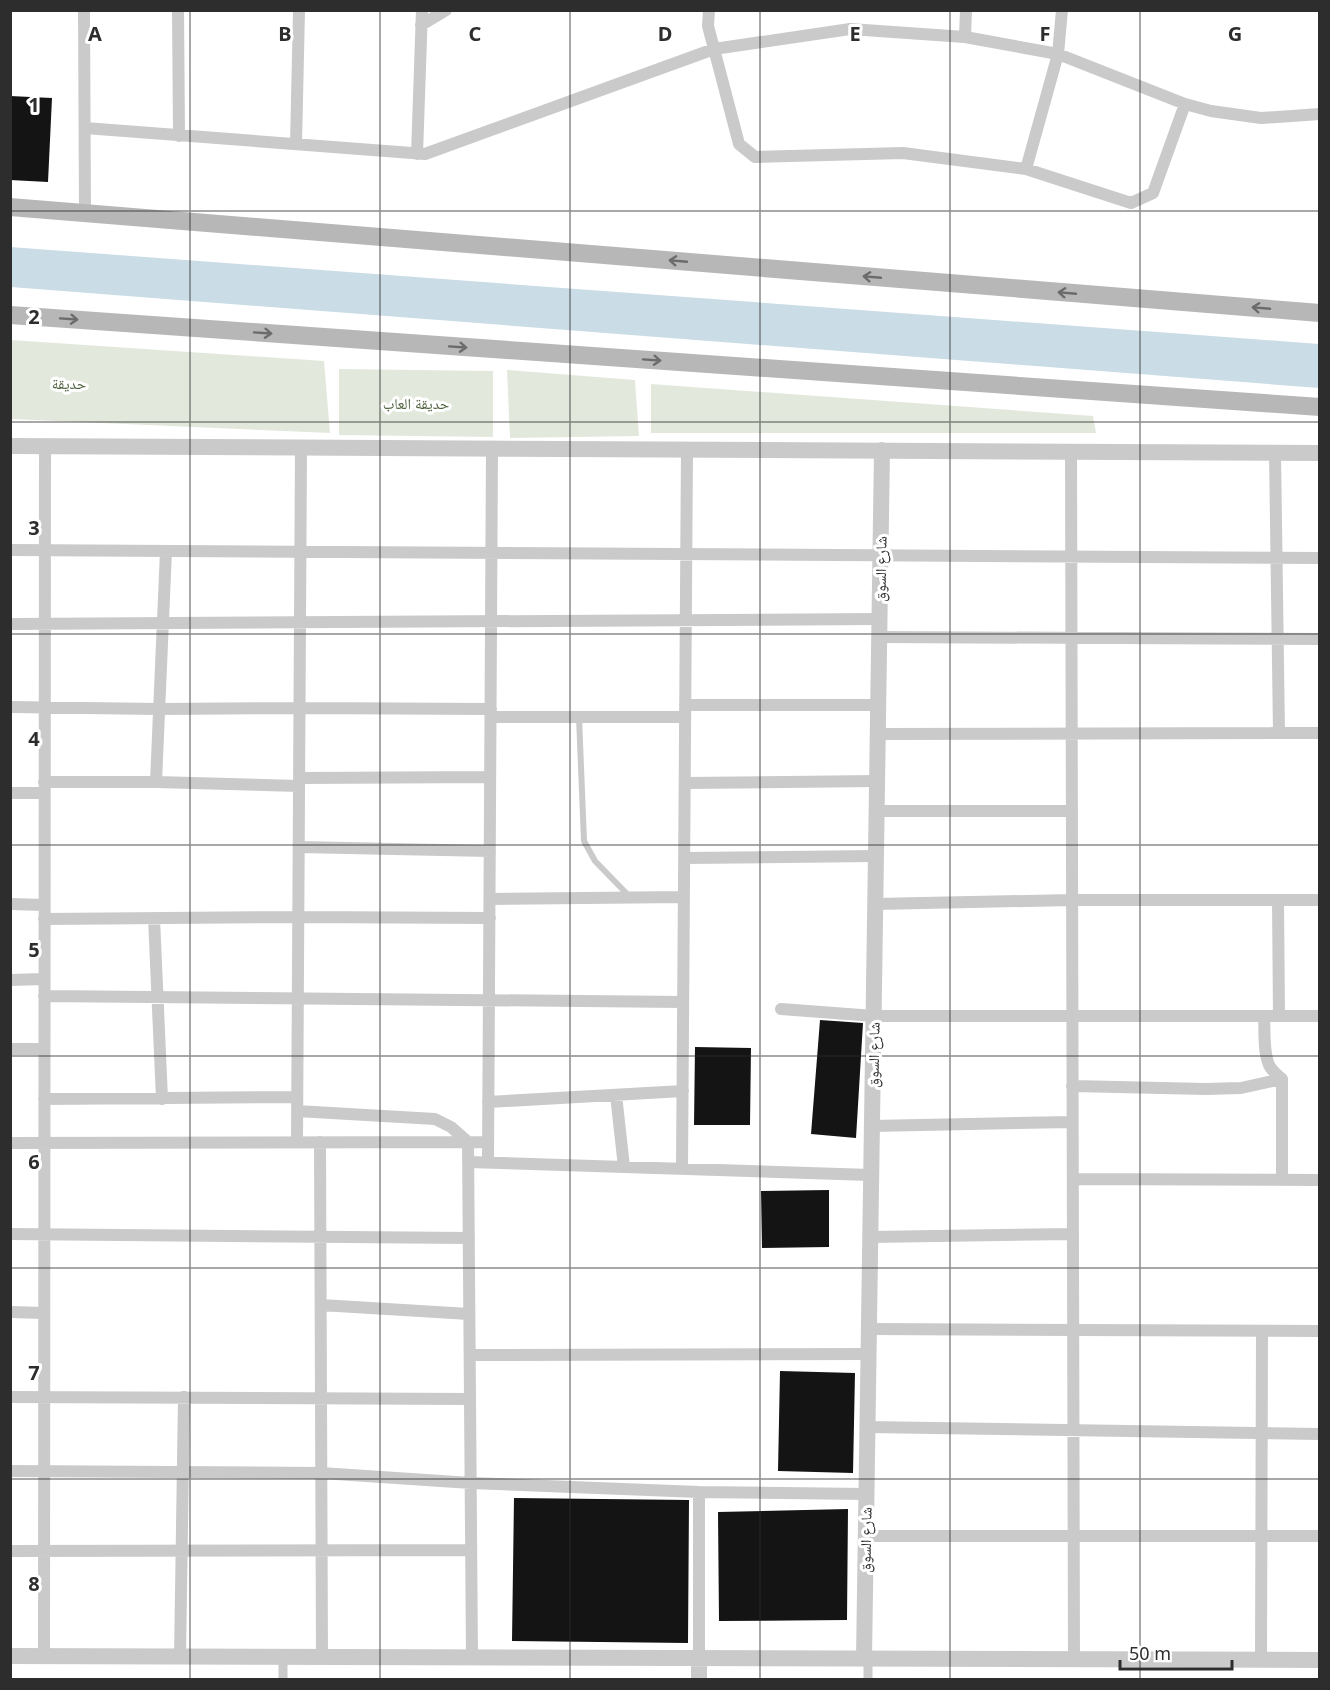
<svg xmlns="http://www.w3.org/2000/svg" width="1330" height="1690" viewBox="0 0 1330 1690" font-family="'Noto Sans','Noto Naskh Arabic',sans-serif">
<style>
.green{fill:#e3e8dc}
.water{fill:#cadce6}
.building{fill:#141414}
.lines{fill:none;stroke-linecap:round;stroke-linejoin:round}
.service{stroke:#cacaca;stroke-width:6}
.pedestrian{stroke:#cacaca;stroke-width:9}
.minor{stroke:#cacaca;stroke-width:12}
.tertiary{stroke:#cacaca;stroke-width:16}
.secondary{stroke:#b7b7b7;stroke-width:18}
.oneway{stroke:#6b6b6b}
.grid{fill:none;stroke:#2d2d2d;stroke-width:1.5;stroke-opacity:0.55}
.labels{text-anchor:middle;dominant-baseline:central;stroke-width:6;stroke-linejoin:round;paint-order:stroke}
.park-label{font-size:15px;fill:#516240;stroke:#fff}
.street-label{font-size:15px;fill:#2d2d2d;stroke:#fff}
.grid-label{font-size:20px;text-anchor:middle;font-weight:bold;fill:#2d2d2d;stroke:#fff;stroke-width:6;stroke-linejoin:round;paint-order:stroke}
</style>
<rect width="100%" height="100%" fill="#fff"/>
<!-- green -->
<path class="green" d="M11,340L324,361L330,433L11,419Z
M339,369L493,371V437L339,435Z
M507,370L635,380L639,436L510,438Z
M651,384L1093,416L1096,433H651Z"/>
<!-- water -->
<path class="water" d="M10,247L1319,344V388L11,287Z"/>
<!-- building -->
<path class="building" d="M10,96L52,98L48,182L10,180Z
M820,1020L863,1023L856,1138L811,1134Z
M695,1047L751,1048L750,1125H694Z
M829,1190V1247L762,1248L761,1191Z
M780,1371L855,1373L853,1473L778,1471Z
M514,1498L689,1500L688,1643L512,1641Z
M848,1509L847,1620L719,1621L718,1512Z"/>
<g class="lines">
<!-- service -->
<path class="service" d="M579,717L584,841L595,861L630,897"/>
<!-- pedestrian -->
<path class="pedestrian" d="M283,1657V1680
M868,1659V1680"/>
<!-- minor -->
<path class="minor" d="M84,10L85,214
M178,10L179,136
M709,10L708,26L739,144L755,157L903,153L1026,169L1131,203L1153,193L1185,104
M421,25L446,10
M965,37L966,10
M85,128L425,154L714,49L850,29L965,37L1058,54L1185,104L1211,111L1261,118L1320,114
M296,144L299,10
M417,154L422,10
M1026,169L1058,54L1062,10
M1071,451L1074,1660
M1275,452L1279,733
M10,550L1320,558
M10,624L879,619
M879,637L1320,639
M685,705H878
M10,707L159,709L300,708L491,709
M491,717H685
M878,734L1320,733
M299,778L490,777
M44,782H156L299,786
M156,782L166,551
M685,783L877,781
M10,793H44
M877,811H1072
M299,847L490,851
M684,858L876,856
M490,899L684,897
M1278,900L1279,1016
M10,904L44,905
M875,904L1072,900H1320
M154,918L162,1099
M44,919L298,917L490,918
M10,980L44,979
M44,996L683,1002
M781,1009L874,1016H1320
M1264,1016C1265,1031 1263,1051 1269,1065C1272,1071 1277,1075 1282,1079V1180
M10,1049H44
M1072,1086L1206,1089L1241,1088L1282,1079
M616,1095L624,1167
M44,1099L297,1097
M488,1102L683,1091
M297,1111L435,1119L451,1127L468,1142L472,1658
M872,1126L1072,1122
M297,1142L301,447
M320,1142L322,1657
M10,1143L488,1142
M468,1162L871,1175
M488,1162L492,448
M682,1168L687,449
M1073,1179L1320,1180
M10,1234L469,1238
M870,1237L1073,1234
M321,1305L469,1314
M10,1312L44,1313
M869,1329L1320,1331
M470,1355L869,1354
M10,1397L470,1399
M867,1427L1320,1434
M10,1471L321,1473L471,1483L699,1492L866,1494
M865,1536H1320
M10,1551L471,1550
M44,1656L45,446
M180,1657L184,1397
M699,1658V1492
M1261,1660L1262,1331"/>
<!-- tertiary -->
<path class="tertiary" d="M10,446L1320,453
M10,1656L1320,1660
M699,1658V1680
M864,1659L882,450"/>
<!-- secondary -->
<path class="secondary" d="M10,207L1320,313
M10,315L1320,407"/>
</g>
<!-- one-way arrows -->
<defs><path id="oneway-shaft" d="M-6 0H5M1.5-3L5.5 0L1.5 3" fill="none" stroke-width="1.6" stroke-linecap="round" stroke-linejoin="round" transform="scale(1.5)"/></defs>
<g class="oneway">
<use href="#oneway-shaft" transform="translate(678 261) rotate(-175)"/>
<use href="#oneway-shaft" transform="translate(872 277) rotate(-175)"/>
<use href="#oneway-shaft" transform="translate(1067 293) rotate(-175)"/>
<use href="#oneway-shaft" transform="translate(1261 308) rotate(-175)"/>
<use href="#oneway-shaft" transform="translate(69 319) rotate(4)"/>
<use href="#oneway-shaft" transform="translate(263 333) rotate(4)"/>
<use href="#oneway-shaft" transform="translate(458 347) rotate(4)"/>
<use href="#oneway-shaft" transform="translate(652 360) rotate(4)"/>
</g>
<!-- grid -->
<path class="grid" d="M190,10V1680M380,10V1680M570,10V1680M760,10V1680M950,10V1680M1140,10V1680M10,211H1320M10,422H1320M10,634H1320M10,845H1320M10,1056H1320M10,1268H1320M10,1479H1320"/>
<g class="labels">
<!-- park labels -->
<g class="park-label">
<text x="69" y="383">حديقة</text>
<text x="416" y="403">حديقة العاب</text>
</g>
<!-- street labels -->
<g class="street-label">
<text transform="translate(880 569) rotate(-89)">شارع السوق</text>
<text transform="translate(873 1055) rotate(-89)">شارع السوق</text>
<text transform="translate(865 1540) rotate(-89)">شارع السوق</text>
</g>
</g>
<g class="grid-label">
<text x="95" y="41">A</text>
<text x="285" y="41">B</text>
<text x="475" y="41">C</text>
<text x="665" y="41">D</text>
<text x="855" y="41">E</text>
<text x="1045" y="41">F</text>
<text x="1235" y="41">G</text>
<text x="34" y="112">1</text>
<text x="34" y="324">2</text>
<text x="34" y="535">3</text>
<text x="34" y="746">4</text>
<text x="34" y="957">5</text>
<text x="34" y="1169">6</text>
<text x="34" y="1380">7</text>
<text x="34" y="1591">8</text>
</g>
<!-- border -->
<rect width="1330" height="1690" fill="none" stroke="#2d2d2d" stroke-width="24"/>
<!-- scale -->
<path d="M1120 1660v9h112v-9" fill="none" stroke="#2d2d2d" stroke-width="3"/>
<text x="1129" y="1660" font-size="18" fill="#2d2d2d" stroke="#ffffff" stroke-width="4.5" paint-order="stroke">50 m</text>
</svg>
